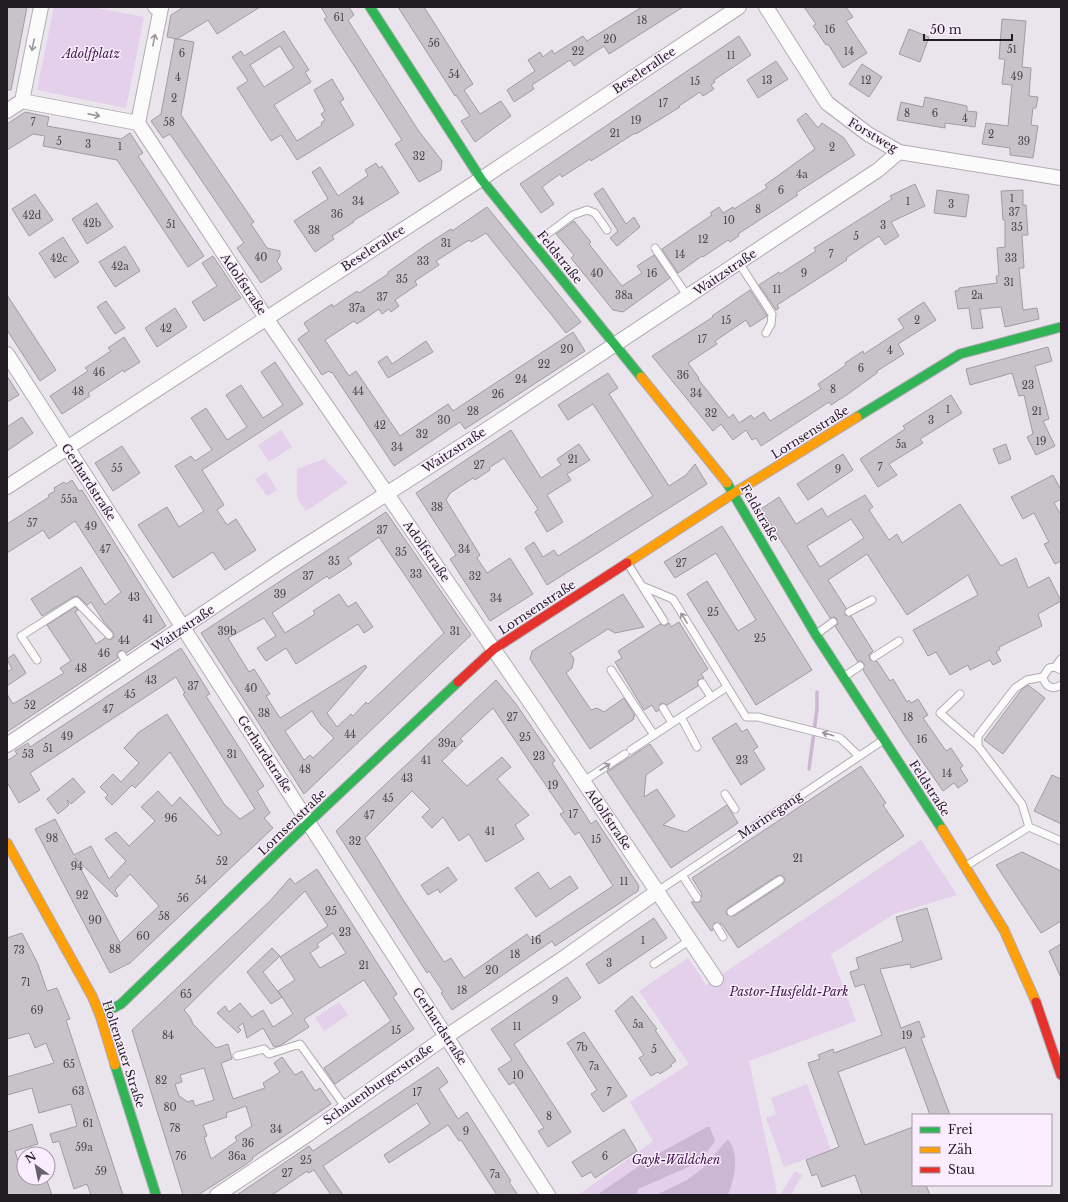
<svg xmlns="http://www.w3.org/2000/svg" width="1068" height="1202" viewBox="0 0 1068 1202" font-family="'Libre Baskerville',serif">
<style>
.green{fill:#e4d0ea}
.forest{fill:#cbb7d1}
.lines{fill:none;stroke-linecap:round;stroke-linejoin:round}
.stream{stroke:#cdb5d4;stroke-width:3.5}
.building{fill:#c8c3c9;stroke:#a19ca3;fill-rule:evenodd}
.lane-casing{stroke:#b0acb2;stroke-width:9}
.street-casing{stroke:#b0acb2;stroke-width:16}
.fast-casing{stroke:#b0acb2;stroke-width:11}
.slow-casing{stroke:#b0acb2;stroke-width:11}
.jam-casing{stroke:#b0acb2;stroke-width:11}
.lane{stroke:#fcfbfc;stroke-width:7}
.street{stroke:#fcfbfc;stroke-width:14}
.fast{stroke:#30b455;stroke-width:9}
.slow{stroke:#ff9f0a;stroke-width:9}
.jam{stroke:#e5322d;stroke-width:9}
.oneway{stroke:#99979a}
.labels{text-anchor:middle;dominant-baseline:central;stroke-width:3;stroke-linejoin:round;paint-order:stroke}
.number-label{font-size:10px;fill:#4b464c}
.park-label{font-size:12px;font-style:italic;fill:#40184b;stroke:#faedfd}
.street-label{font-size:12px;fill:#211c22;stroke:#faedfd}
</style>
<rect width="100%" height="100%" fill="#eae4ec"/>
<!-- green -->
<path class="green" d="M54,7H92L144,17L126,108L37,90Z
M281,430L292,447L269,462L258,445Z
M324,459L348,483L306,511L297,498V469Z
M266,472L277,490L267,496L255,479Z
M921,840L957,895L894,914L831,954L856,1021L749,1061L777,1193L775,1195H578L653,1141L630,1102L689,1064L639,991L688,958L706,985Z
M339,1002L348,1015L324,1031L315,1018Z
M807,1084L831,1150L784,1167L766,1118L776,1114L771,1098Z
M795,1171L802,1175L791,1195H780Z"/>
<!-- forest -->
<path class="forest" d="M707,1127H710L715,1141L702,1158L693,1165L638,1189L637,1195H597L652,1157Z
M727,1140L729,1141C740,1155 734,1180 728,1195H656L687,1180L703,1168Z"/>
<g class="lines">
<!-- stream -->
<path class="stream" d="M809,769L817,709V692"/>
</g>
<!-- building -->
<path class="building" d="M7,7H27L11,90H7Z
M184,7H260L217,34L208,20L177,39L194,42L181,115L254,222L251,224L267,248L280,251V256L277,261L282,269L261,283L237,248L244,243L170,134L163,138L151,121L161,114L175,39H177L167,37L171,15Z
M321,7H349L354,15L348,20L418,130L442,161L441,170L419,182L395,144L402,140L324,19L327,17Z
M398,7H424L473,84L464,90L480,114L501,101L511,116L475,142L461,121L470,116L456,95L455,96Z
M642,7H683L609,54L604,46L574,66L570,60L532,85L534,89L514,102L507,90L535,71L528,60L540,52L543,57L552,50L554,54L583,36L587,41Z
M804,7H846L853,17L846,21L867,53L843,68L828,44L826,45L813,26L816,24Z
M1002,19L1026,21L1022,67L1031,68L1029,96L1038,97L1036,108H1033L1031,125L1038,126L1033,158L1010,155V148L982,144L986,123L1008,126L1012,85L1002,84L1005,59H999Z
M909,29L929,37L920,62L899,54Z
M284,31L309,70L305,72L311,82L274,105L297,141L322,125L321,123L325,120L321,114L325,111L314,90L332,79L344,99L340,102L354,125L297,160L281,135L271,141L237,88L248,81L232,57L241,51L244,56ZM280,46L294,68L264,87L250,65Z
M739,36L751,55L714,80L715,82L711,85L714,89L703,96L700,92L679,106L680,107L636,134L635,133L591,161L590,159L562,177L560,174L542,187L554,204L541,213L520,184Z
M776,61L788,79L758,98L747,80Z
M862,64L882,77L869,97L849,84Z
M925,97L967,106V111L977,112L975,127L945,123V128L897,120L901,102L923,107Z
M25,112L49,117L47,126L121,139L130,133L143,153L138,156L204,256L188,267L117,160L43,146L45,136L33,134L7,150V124Z
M806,113L818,128L822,123L844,138L855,155L796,193L798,195L738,234L739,236L730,242L728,240L703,257L702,256L678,273L662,249L712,215L710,213L719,207L723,213L733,207L734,209L767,188L765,185L815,149L797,120Z
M376,163L379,168L382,166L399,193L353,221L354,222L332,236L334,239L315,252L294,221L328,199L312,172L320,167L338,196L366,177L368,175L365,170Z
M915,184L925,206L891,222L899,236L885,245L879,236L846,258L847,260L777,305L779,308L776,310L759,285L779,272L780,274L816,251L814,248L892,199L890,196Z
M603,188L626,224L634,217L640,227L617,246L610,238L618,231L594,194Z
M937,190L969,195L966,217L934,213Z
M1023,190V205H1026L1028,235H1022L1024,268H1019L1023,310L1037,308L1039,319L1005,327L1001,307L980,309L983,328L972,329L969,308L958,309L955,291L959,290V288L997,283L996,276H999L997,248L1005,247V220H1003L1001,191Z
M35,194L53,220L29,236L12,209Z
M97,203L113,227L87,244L72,219Z
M487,207L581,322L566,333L486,233L471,242L469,240L436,261L439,265L415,281L417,285L395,300L399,306L391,312L389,309L382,314L379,309L357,324L354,321L325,340L349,376L356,371L400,436L448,404L453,411L573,332L585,351L465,429L460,422L394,466L332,372L331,373L329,371L322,375L298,339L309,331L304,323L332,304L333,307L357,291L359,293L388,274V272L426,245L451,229L452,231Z
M574,221L591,242L589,244L622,286L642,273L637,266L654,255L670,278L623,312L613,310L571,258L574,255L556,234Z
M63,237L79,262L55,278L39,253Z
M125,246L140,271L115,287L99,262Z
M213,256L241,298L204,321L192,302L217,286L202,263Z
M750,290L767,316L750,327L746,320L715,341L717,344L688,363L699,378L698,379L729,418L733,414L739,423L751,415L754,419L764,412L770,421L821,389L818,384L846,365L845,363L863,351L864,354L904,328L898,319L924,302L936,320L898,344L904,354L877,371V373L848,394L831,405L829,402L761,446L756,438L752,440L746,430L733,440L721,424L713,431L652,356L713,317L712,316Z
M7,295L56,370L40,381L7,330Z
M106,301L125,328L115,334L97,307Z
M175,308L187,327L157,347L145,328Z
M124,337L140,362L124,372L123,370L88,393L90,396L62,414L50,396L88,371L85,368L111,351L108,348Z
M426,341L433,352L388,378L378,362L387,356L392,364Z
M1048,347L1052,361L1035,366L1049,419L1043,421L1055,446L1036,455L1027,437L1033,434L1024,395L1019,396L1012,373L970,385L966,369Z
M275,362L303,404L202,470L224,505L217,510L227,525L236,519L256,550L225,570L213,552L173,578L138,525L167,507L179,527L204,511L175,466L191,456L195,461L212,450L191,418L206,408L227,440L247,427L226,395L241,385L263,418L283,405L261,372Z
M608,373L618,388L609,394L669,486L686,475L695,464L707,484L547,585L525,548L534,542L543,557L554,550L558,556L653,496L593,404L568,420L558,405Z
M7,376L19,395L7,402Z
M951,395L962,413L920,439L923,443L889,464L897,475L878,487L860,459L905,429L903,426Z
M22,417L33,433L7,451V427Z
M511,430L541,478L561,465L557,459L579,444L590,460L567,474L571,480L547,495L563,522L547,532L535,512L538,509L504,458L489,468L490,470L475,480L473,478L450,493L446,500L480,555L477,558L487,573L510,558L533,594L490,621L450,559L456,555L416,493Z
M1006,444L1011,459L999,464L993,449Z
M122,446L140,473L113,491L95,463Z
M843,454L853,470L808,500L797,484Z
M1053,475L1061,490V499L1054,503L1061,515V561L1055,564L1044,544L1049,542L1034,513L1023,519L1011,497Z
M72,480L79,491L82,490L166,626L126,653L122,650L119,651L117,655L118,658L7,732V694L13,704L64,673L60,668L71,661L47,625L75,607L78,610L75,612L96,644L105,638L111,640L114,636L113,632L104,622L91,602L87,605L78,596L73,597L42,616L31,599L81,567L105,605L121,592L75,521L49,539L43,530L7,553V524L49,497L48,495L55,491L54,488L64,482L66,484Z
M865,495L873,507L869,510L889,540L897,534L902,543L960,504L1001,566L1016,558L1028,588L1049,577L1061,601L1038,614L1042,626L999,647L1000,649L996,652L1001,661L993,665L990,660L970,670L968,665L950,675L936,652L928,656L913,630L978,595L968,575L907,615L867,554L828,580L846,608L845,615L851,616L873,651L869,655L870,660L877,661L890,681L893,679L907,702L909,700L911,703L918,699L928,715L923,718L946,751L951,748L963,766L960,768L968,781L958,788L954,783L943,791L904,735L863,670L864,664L862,661L858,662L835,626L838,624L837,619L835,617L830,618L761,509L779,497L796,524L822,508L827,517ZM851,519L864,538L820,567L807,546Z
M386,512L471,635L304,794L201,633ZM379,537L444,633L368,704L366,702L353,716L351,714L337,727L327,713L367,667L365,665L280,718L266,696L270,694L254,669L249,672L228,638L264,618L276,636L257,648L266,661L286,648L296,664L358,624L364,633L373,627L356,602L348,607L339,594L313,611L315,614L285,633L272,613L327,576L329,579L352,564L348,558ZM312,711L321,725L334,738L313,758L310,755L304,760L285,731Z
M722,526L812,670L756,705L687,594L707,581L738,631L756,620L716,553L675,578L664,562Z
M623,594L644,627L615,633L608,629L570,653L574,659L572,668L566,673L591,710L597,708L604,712L624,698L635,716L633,717L634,719L590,749L530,659L532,651Z
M679,622L708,669L701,674L704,678L698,680V686L667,705L663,703L660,704L659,710L656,712L652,705L644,710L615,662L622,658L618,651L660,624L665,626L669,623L671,627Z
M181,648L210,694L206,696L264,786L257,791L270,813L264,818L273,828L130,963L110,973L35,829L55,819L74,855L91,846L109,879L126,861L105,839L116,832L129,846L155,821L141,807L158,791L172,806L180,797L218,836L222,833L170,752L135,788L132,785L112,805L105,798L108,795L100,787L113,774L121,782L139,763L124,748L139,732L167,714L224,804L240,819L255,809L183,694L185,693L176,677L30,773L40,790L19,803L7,782V761L17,754L15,751L28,743L30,747ZM75,858L116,897L118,896L115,890L130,874L159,906L120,943Z
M14,654L26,673L7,686V672L12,669L7,659Z
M496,680L516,704L555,761L552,763L591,824L596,820L639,886L638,891L555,946L552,941L452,1010L441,993L443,992L429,971L427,973L336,831ZM493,708L564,812L560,814L575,835L579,832L613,886L531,940L527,934L464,978L451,958L444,962L402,898L365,838L412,791L430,809L422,817L432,828L443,817L459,841L469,834L486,862L524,839L515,825L529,815L497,779L511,767L502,757L467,786L442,761L463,741L460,739Z
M1028,685L1045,698L1003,754L984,740L1022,689Z
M736,723L742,732L747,729L758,747L753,750L765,769L741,785L712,738Z
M650,744L663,763L646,775L644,797L657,789L675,816L663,825L686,832L727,805L738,823L671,868L607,772Z
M861,766L886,803L883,805L904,836L738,948L722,924L714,923L713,930L711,931L691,902H700L702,894L692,878ZM782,875L785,879L783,884L734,916L727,915L726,912L728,908L777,876Z
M1052,775L1061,779V824L1034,811Z
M73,778L85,792L71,804L67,800L69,805L58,814L47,799Z
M1022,852L1061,871V921L1041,933L996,865Z
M448,867L457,880L440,893L438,889L428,895L421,885Z
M317,869L397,994L393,997L414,1029L335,1084L324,1068L391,1021L364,980L304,1019L309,1027L281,1045L274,1047L263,1028L247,1038L243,1023L238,1027L241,1030L238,1033L217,1013L225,1006L229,1012L240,1003L252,1017L263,1010L273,1027L293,1014L278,991L295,980L280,957L328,926L305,891L184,1010L190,1017L193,1024L216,1048L228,1044L232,1059L221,1063L233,1099L265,1088L263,1083L280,1072L274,1063L282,1057L295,1075L302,1071L315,1091L320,1088L331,1104L252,1158L253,1159L245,1165L198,1195H183L132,1030L270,901L290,878L295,884ZM333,933L346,953L320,968L310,953L319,947L317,944ZM204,1068L214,1100L195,1106L193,1100L188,1102L179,1096L175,1084L182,1082L180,1075ZM246,1106L252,1126L235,1137L237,1141L211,1159L204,1137L207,1136L203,1125L227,1117L226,1113Z
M538,872L550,889L570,876L578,888L536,917L515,888Z
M927,908L942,959L911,968L910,964L880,969L901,1028L919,1021L925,1037L921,1038L950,1115H930L905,1047L838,1072L865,1145L913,1127V1185H926L930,1195H862L855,1175L822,1187L817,1174L812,1176L806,1160L839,1147L808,1063L820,1059L818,1055L833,1049L834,1053L882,1035L864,984L855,987L850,972L859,969L856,958L903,941L896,917Z
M654,918L667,938L599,984L586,964Z
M22,933L38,964L47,991L57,988L70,1019L66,1020L123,1195H91L87,1184L74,1189L59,1141L53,1143L50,1134L77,1126L71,1104L39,1113L32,1088L7,1095V1077L54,1063L46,1043L35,1048L29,1033L7,1039V938Z
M1061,944V978L1049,951Z
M272,948L280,956L263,972L282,997L271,1004L247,972Z
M567,977L581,998L514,1044L571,1132L548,1147L538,1131L544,1128L514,1082L509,1085L498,1069L512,1060L491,1029Z
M632,996L657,1029L655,1030L676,1061L670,1065L672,1066L660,1074L658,1072L651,1076L639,1058L644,1055L615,1011Z
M584,1032L627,1096L603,1112L591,1094L597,1090L567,1043Z
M438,1067L448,1082L439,1089L458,1119L467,1112L511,1181L509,1182L518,1195H497L461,1140L459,1141L448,1125L389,1163L384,1155L430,1124L417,1103L323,1166L343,1195H331L314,1170L308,1173L307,1171L272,1195H237L309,1146L313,1151Z
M32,1124L38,1144L15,1151L23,1178H46L52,1195H7V1132Z
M624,1129L637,1151L595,1178L591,1172L582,1177L572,1162Z"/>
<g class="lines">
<defs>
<path id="lane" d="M534,244L573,215L587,210L595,213L607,230
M655,248L688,297
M739,263L772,314L771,324L766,333
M628,564L664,621
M642,586L673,599L746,717H758L840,738L859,756
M849,612L872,600
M818,633L833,622
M122,655L128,665
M874,657L899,641
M37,660L21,636L76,601L109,635
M1055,667L1061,659
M611,670L654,735
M1061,670L1055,667L1049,668L1043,677C1045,686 1052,691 1061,685
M845,676L860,666
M1043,677L1027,680L1015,688L978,736V746L1022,804L1029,827L1061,841
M702,683L711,697
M960,694L940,713L978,746
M663,708L672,723
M681,717L697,747
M631,750L727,687
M584,781L625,754
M725,794L735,809
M966,866L1029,827
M682,875L697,898
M658,891L882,741
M731,912L780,880
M717,927L723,937
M654,964L690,940
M237,1056L264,1049L269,1054L300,1044L346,1108"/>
<path id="street" d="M41,7L22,101L138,123L161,8L155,7
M766,7L827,103L868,134L899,152L1061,178
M7,111L22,101
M138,123L266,318L534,708L716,979
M7,354L548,1195
M7,487L481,179L739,7
M7,745L283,560L477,436L878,170L899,152
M217,1195L307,1135L447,1036L565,957L658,891"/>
<path id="fast" d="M370,7L481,179L641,377
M857,417L960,354L1061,327
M727,483L816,635L942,829
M100,1015L121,1004L309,822L458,682
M115,1065L156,1195"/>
<path id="slow" d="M641,377L727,483
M627,563L734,493L857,417
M942,829L1004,930L1036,1002
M7,843L92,996L100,1015L115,1065"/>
<path id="jam" d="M458,682L494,649L627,563
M1036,1002L1061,1075"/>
</defs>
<!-- lane casing -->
<use href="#lane" class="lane-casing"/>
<!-- street casing -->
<use href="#street" class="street-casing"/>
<!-- fast casing -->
<use href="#fast" class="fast-casing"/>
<!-- slow casing -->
<use href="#slow" class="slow-casing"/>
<!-- jam casing -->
<use href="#jam" class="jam-casing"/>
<!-- lane -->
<use href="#lane" class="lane"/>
<!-- street -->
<use href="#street" class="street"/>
<!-- fast -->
<use href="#fast" class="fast"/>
<!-- slow -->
<use href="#slow" class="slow"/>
<!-- jam -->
<use href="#jam" class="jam"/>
</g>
<!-- one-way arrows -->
<defs><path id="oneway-shaft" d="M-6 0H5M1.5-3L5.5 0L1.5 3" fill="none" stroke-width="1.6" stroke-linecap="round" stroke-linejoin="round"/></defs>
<g class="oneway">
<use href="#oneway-shaft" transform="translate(154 40) rotate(-79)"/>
<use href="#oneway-shaft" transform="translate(33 45) rotate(101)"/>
<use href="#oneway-shaft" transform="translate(94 115) rotate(11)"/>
<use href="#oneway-shaft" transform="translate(684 618) rotate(-122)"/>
<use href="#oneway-shaft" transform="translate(828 734) rotate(-164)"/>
<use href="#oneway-shaft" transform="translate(605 767) rotate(-33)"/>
</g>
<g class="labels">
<!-- number labels -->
<g class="number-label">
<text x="339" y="17">61</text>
<text x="642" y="20">18</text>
<text x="830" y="29">16</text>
<text x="610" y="39">20</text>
<text x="434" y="43">56</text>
<text x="1012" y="49">51</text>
<text x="578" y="51">22</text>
<text x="849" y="51">14</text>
<text x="182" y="53">6</text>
<text x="731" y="55">11</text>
<text x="454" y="74">54</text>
<text x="1017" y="76">49</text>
<text x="178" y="77">4</text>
<text x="767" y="80">13</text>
<text x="866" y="80">12</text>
<text x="695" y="81">15</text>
<text x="174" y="98">2</text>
<text x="663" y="103">17</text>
<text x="907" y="113">8</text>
<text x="935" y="113">6</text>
<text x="965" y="118">4</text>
<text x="636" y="120">19</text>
<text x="33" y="122">7</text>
<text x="169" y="122">58</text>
<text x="615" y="133">21</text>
<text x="991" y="134">2</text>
<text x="59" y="141">5</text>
<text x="1024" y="141">39</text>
<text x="88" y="144">3</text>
<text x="120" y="146">1</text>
<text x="832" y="147">2</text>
<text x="419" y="156">32</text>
<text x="802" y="174">4a</text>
<text x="781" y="190">6</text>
<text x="1012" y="198">1</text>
<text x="358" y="201">34</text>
<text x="908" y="201">1</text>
<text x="951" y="204">3</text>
<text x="758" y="209">8</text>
<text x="1014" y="212">37</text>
<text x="337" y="214">36</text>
<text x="32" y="215">42d</text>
<text x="729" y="220">10</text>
<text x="92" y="223">42b</text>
<text x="171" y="224">51</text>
<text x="883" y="225">3</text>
<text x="1017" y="227">35</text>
<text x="314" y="230">38</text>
<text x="856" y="236">5</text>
<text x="703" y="239">12</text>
<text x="446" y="243">31</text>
<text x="680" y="254">14</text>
<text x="831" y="254">7</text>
<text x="261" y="257">40</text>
<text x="59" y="258">42c</text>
<text x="1011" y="258">33</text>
<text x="423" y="261">33</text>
<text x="120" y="266">42a</text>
<text x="597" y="273">40</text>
<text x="652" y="273">16</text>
<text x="804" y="273">9</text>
<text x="402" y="279">35</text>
<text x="1009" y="282">31</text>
<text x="777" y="289">11</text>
<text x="624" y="295">38a</text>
<text x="977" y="295">2a</text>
<text x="382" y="297">37</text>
<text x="357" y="308">37a</text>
<text x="726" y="320">15</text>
<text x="917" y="320">2</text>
<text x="166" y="328">42</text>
<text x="702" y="339">17</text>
<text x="567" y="349">20</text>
<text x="890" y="350">4</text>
<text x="544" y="364">22</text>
<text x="861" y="368">6</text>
<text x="99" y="372">46</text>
<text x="683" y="375">36</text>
<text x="521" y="379">24</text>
<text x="1028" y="385">23</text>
<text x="833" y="389">8</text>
<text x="78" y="391">48</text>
<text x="358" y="391">44</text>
<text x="696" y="393">34</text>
<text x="498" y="394">26</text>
<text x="948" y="409">1</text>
<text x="473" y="411">28</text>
<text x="1037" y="411">21</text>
<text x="711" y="413">32</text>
<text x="444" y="420">30</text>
<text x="931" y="420">3</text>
<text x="380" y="425">42</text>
<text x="422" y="434">32</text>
<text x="1041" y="441">19</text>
<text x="901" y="444">5a</text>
<text x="397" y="447">34</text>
<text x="573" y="459">21</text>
<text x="479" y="465">27</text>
<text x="880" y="467">7</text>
<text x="117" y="468">55</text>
<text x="838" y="469">9</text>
<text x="69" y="499">55a</text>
<text x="437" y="507">38</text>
<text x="32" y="523">57</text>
<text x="91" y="526">49</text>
<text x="382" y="530">37</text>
<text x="105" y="549">47</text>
<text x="464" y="549">34</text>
<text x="401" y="552">35</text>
<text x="334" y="561">35</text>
<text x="681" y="563">27</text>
<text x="416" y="574">33</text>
<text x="308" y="576">37</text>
<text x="475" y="576">32</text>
<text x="280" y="594">39</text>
<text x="134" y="597">43</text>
<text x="496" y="598">34</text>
<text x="713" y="612">25</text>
<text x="148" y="619">41</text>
<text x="227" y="631">39b</text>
<text x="455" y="631">31</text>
<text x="760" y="638">25</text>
<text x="124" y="640">44</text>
<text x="104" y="653">46</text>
<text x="81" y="668">48</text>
<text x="151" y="680">43</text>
<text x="193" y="686">37</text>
<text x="251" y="688">40</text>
<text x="130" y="694">45</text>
<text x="30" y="705">52</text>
<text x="108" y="709">47</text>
<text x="264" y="713">38</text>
<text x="512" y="717">27</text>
<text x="908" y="717">18</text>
<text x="350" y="734">44</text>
<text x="67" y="736">49</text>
<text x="525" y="737">25</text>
<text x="922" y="739">16</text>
<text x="447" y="743">39a</text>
<text x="48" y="748">51</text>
<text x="28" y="754">53</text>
<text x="232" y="754">31</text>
<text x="539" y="756">23</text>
<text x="426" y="760">41</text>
<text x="742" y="760">23</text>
<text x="305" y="769">48</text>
<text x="947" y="773">14</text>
<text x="407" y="778">43</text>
<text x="553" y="785">19</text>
<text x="388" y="798">45</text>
<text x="573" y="814">17</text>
<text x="369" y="815">47</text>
<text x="171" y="818">96</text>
<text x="490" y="831">41</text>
<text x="52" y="838">98</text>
<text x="596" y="839">15</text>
<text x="355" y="841">32</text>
<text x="798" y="858">21</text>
<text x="222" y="861">52</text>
<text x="77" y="866">94</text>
<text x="201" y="880">54</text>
<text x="624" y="881">11</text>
<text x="82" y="895">92</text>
<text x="183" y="898">56</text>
<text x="331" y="911">25</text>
<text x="164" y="916">58</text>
<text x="95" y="920">90</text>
<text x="345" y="932">23</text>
<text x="143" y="936">60</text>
<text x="536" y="940">16</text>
<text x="643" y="940">1</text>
<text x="115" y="949">88</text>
<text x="19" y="950">73</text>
<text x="515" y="954">18</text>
<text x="609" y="963">3</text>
<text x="364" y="965">21</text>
<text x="492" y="970">20</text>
<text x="26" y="982">71</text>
<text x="462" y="990">18</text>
<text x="186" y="994">65</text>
<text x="555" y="1000">9</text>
<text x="37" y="1010">69</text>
<text x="638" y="1024">5a</text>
<text x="517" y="1026">11</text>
<text x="396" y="1030">15</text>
<text x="168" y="1035">84</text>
<text x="907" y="1035">19</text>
<text x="582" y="1047">7b</text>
<text x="654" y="1049">5</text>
<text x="69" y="1064">65</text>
<text x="594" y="1066">7a</text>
<text x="518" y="1075">10</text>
<text x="161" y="1080">82</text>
<text x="78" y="1091">63</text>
<text x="417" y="1092">17</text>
<text x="609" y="1092">7</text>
<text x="170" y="1107">80</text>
<text x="549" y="1116">8</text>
<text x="88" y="1123">61</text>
<text x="175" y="1128">78</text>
<text x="276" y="1129">34</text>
<text x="466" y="1131">9</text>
<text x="248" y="1143">36</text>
<text x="84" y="1147">59a</text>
<text x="181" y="1156">76</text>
<text x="237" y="1156">36a</text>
<text x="605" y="1156">6</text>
<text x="306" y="1160">25</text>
<text x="101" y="1171">59</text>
<text x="287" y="1173">27</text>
<text x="495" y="1174">7a</text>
</g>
<!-- park labels -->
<g class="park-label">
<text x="91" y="53">Adolfplatz</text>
<text x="789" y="991">Pastor-Husfeldt-Park</text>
<text x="676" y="1159">Gayk-Wäldchen</text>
</g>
<!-- street labels -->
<g class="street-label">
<text transform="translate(644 70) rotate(-34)">Beselerallee</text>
<text transform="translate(873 135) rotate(31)">Forstweg</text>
<text transform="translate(373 248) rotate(-33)">Beselerallee</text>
<text transform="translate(560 257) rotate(51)">Feldstraße</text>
<text transform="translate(725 272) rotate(-34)">Waitzstraße</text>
<text transform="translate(244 284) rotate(56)">Adolfstraße</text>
<text transform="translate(810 432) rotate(-32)">Lornsenstraße</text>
<text transform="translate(454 450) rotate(-33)">Waitzstraße</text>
<text transform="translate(89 482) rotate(57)">Gerhardstraße</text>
<text transform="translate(760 513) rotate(60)">Feldstraße</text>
<text transform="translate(427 551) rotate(55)">Adolfstraße</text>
<text transform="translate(537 607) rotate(-33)">Lornsenstraße</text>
<text transform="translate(183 628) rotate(-34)">Waitzstraße</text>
<text transform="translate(265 754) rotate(57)">Gerhardstraße</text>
<text transform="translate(930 788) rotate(57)">Feldstraße</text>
<text transform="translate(770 815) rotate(-34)">Marinegang</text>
<text transform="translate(609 819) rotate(56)">Adolfstraße</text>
<text transform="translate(292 822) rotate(-44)">Lornsenstraße</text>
<text transform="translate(440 1026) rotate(57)">Gerhardstraße</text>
<text transform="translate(124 1054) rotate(72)">Holtenauer Straße</text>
<text transform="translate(378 1084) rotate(-35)">Schauenburgerstraße</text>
</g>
</g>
<!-- border -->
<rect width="1068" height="1202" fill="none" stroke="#211c22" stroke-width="16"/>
<!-- legend -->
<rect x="912" y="1114" width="140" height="72" fill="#faedfd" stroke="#a399a5"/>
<rect x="920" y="1127" width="20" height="6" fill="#30b455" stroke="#a399a5"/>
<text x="948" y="1134" font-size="12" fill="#211c22">Frei</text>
<rect x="920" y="1147" width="20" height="6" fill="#ff9f0a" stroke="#a399a5"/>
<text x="948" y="1154" font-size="12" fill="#211c22">Zäh</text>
<rect x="920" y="1167" width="20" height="6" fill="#e5322d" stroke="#a399a5"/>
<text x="948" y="1174" font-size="12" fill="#211c22">Stau</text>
<!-- north arrow -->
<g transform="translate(36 1166) rotate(327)"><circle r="19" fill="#faedfd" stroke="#a399a5"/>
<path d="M0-3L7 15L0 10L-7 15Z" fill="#676269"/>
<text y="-6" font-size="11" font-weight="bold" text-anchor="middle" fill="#211c22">N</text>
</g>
<!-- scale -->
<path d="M924 34v6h88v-6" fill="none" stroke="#211c22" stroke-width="2"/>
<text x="930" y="34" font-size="12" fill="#211c22" stroke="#faedfd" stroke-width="3" paint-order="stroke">50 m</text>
</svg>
